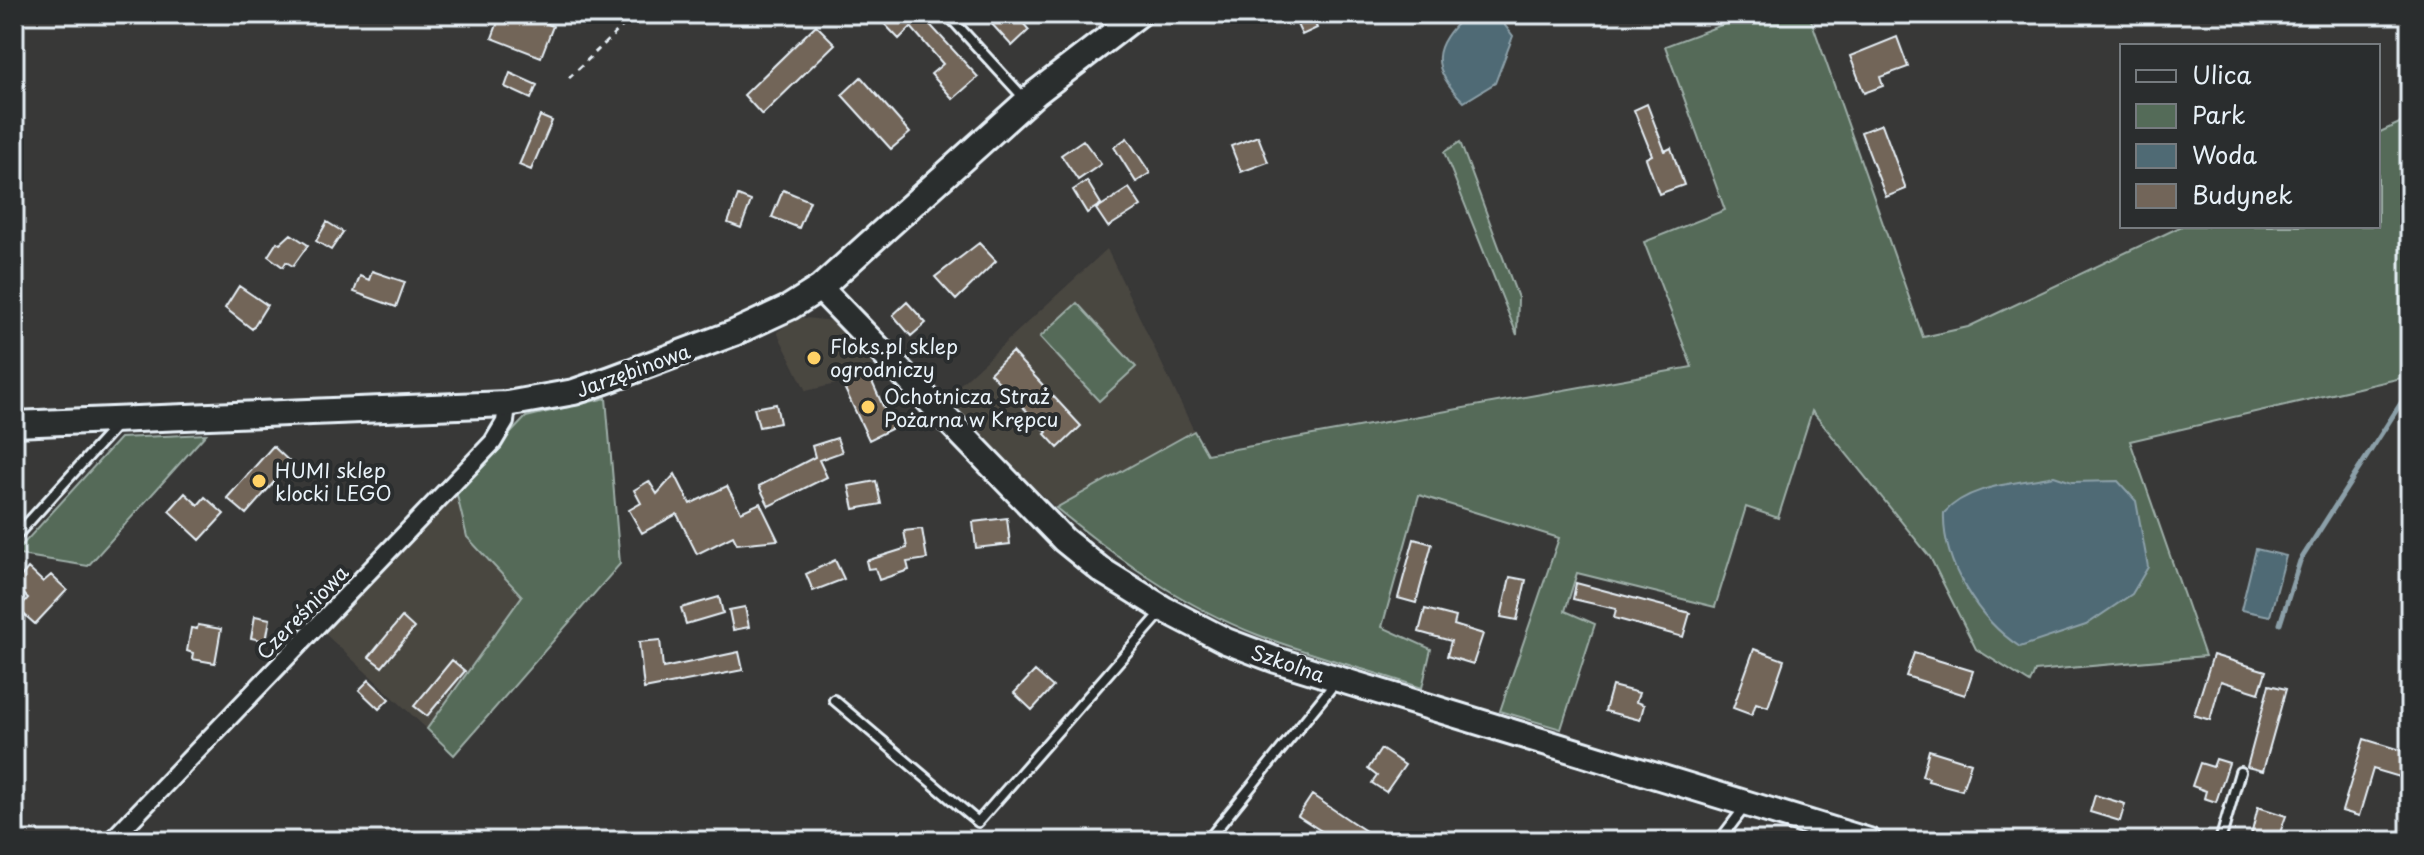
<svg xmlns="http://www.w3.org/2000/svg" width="2424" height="855" viewBox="0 0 2424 855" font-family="'Playpen Sans',sans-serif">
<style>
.built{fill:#494641}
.green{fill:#546b58;stroke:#9eaea8;stroke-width:2}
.water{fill:#4f6a74;stroke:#8ca0a9;stroke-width:2}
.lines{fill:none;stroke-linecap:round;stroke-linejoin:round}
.stream{stroke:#8ca0a9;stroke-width:5}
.building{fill:#726559;stroke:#e8f1f8;stroke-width:2}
.lane-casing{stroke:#e8f1f8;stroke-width:14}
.street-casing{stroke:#e8f1f8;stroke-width:22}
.secondary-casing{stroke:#e8f1f8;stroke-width:30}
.path{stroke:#e8f1f8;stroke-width:3;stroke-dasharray:6 6;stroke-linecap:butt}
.lane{stroke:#2a2d2e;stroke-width:8}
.street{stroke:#2a2d2e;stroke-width:16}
.secondary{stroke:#2a2d2e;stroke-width:24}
.poi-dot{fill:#ffd166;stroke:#2a2d2e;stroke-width:3}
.labels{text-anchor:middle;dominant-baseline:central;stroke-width:8;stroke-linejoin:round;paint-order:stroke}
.poi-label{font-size:20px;fill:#e8f1f8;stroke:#2a2d2e;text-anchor:start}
.street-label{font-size:20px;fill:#e8f1f8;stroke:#2a2d2e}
</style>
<rect width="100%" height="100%" fill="#383837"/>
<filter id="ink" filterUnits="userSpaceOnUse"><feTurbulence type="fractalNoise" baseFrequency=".0125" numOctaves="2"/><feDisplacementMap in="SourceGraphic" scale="16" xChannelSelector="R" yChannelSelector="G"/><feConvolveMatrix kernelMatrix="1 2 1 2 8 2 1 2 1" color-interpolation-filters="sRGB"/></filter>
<g filter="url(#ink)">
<!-- built -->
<path class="built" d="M1107,249L1194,431L1056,508L943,400Z
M797,317L833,321L873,365L836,384L806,391L777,332Z
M456,491L467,537L522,596L427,729L323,632Z"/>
<!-- green -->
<path class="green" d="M1751,14H1809L1923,337L1968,327L2182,226H2378V133L2410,118V376L2130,441L2205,656L2035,671L2030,683L1976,649L1930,557L1812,411L1778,518L1746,507L1715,607L1577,573L1565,611L1595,624L1561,729L1500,711L1559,538L1419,495L1382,627L1431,649L1422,688C1368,670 1311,655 1258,635C1183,606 1118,559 1056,508L1194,431L1207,454L1692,367L1644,242L1725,210L1665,46Z
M1460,142L1518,298L1517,335L1444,152Z
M1077,303L1136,367L1099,401L1040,337Z
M606,398L620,564L454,755L427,729L522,596L467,537L456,491L526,417Z
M206,434L88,566L14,554L120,438Z"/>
<!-- water -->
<path class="water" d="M1467,14H1496L1513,36L1495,83L1464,102C1429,68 1431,46 1467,14Z
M2054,476L2072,482L2118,481L2136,501L2148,567L2132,594L2086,625L2020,647C1979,620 1942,563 1944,513C1970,484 2016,484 2054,476Z
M2256,549L2286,556L2270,616L2241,610Z"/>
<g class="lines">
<!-- stream -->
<path class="stream" d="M2280,624L2300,561L2410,389"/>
</g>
<!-- building -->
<path class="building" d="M501,14H521L553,26L541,57L492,38Z
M875,14H926L923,17L978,77L953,99L931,74L943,64L911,27L899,39Z
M999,14H1032L1023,23L1029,30L1012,46L990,22Z
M1292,14H1311L1317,28L1302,35Z
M816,25L835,44L762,115L744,95Z
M1897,37L1908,67L1880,77L1883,86L1864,93L1850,56Z
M510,73L537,85L531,99L505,87Z
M861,77L910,133L891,149L842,95Z
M1647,104L1665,151L1671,148L1684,185L1659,194L1646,158L1652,155L1634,110Z
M540,116L552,121L531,170L519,165Z
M1882,124L1906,189L1886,197L1861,132Z
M1258,136L1268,162L1241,172L1231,146Z
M1127,138L1150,173L1136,182L1114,147Z
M1083,140L1101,164L1078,180L1061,155Z
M1087,181L1101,204L1087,213L1073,190Z
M1129,188L1141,206L1108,227L1096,209Z
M783,190L810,201L799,228L772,217Z
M738,196L751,201L741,228L728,223Z
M327,222L343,232L331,250L316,241Z
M291,234L308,245L293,266L286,262L283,267L268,256L277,242L280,244Z
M979,243L996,261L956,300L935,277Z
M372,271L405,282L396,307L354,292L360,276L369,280Z
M239,286L267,305L252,329L225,308Z
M907,302L926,323L911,336L893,315Z
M1012,352L1081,426L1058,448L1045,434L1047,432L990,373Z
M868,373L893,428L869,440L843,385Z
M776,404L780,423L759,427L754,408Z
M837,438L842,452L819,460L827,477L769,506L759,486L815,457L812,446Z
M273,446L291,463L246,514L227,498Z
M675,474L690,504L727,486L741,512L760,503L778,540L737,544L733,536L697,554L677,514L642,533L629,510L641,503L634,490L649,481L657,494Z
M876,481L881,504L854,509L849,486Z
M185,493L198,505L205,497L224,514L200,540L169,511Z
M1007,518L1010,544L976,548L973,522Z
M922,529L927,559L907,562L909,570L879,580L875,568L868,569L866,561L907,548L904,531Z
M1414,539L1432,544L1416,603L1398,598Z
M835,560L844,579L813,591L806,574Z
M28,568L43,582L51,575L67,590L35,624L18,609L28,598L14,585Z
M1510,577L1526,580L1517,620L1501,617Z
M1576,583L1690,613L1683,637L1614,618L1616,609L1573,599Z
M719,597L723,613L686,624L681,608Z
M745,607L749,627L733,630L729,610Z
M1425,609L1456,617L1454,625L1483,634L1473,664L1447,656L1451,641L1419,632Z
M255,616L270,619L266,641L251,638Z
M402,617L414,628L382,667L369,657Z
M198,625L221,629L215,663L192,659L193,653L187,651L191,628L197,629Z
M660,640L663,668L739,652L743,670L644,689L639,642Z
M1754,649L1784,660L1768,707L1756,703L1752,715L1733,708Z
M1914,653L1973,671L1965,695L1906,676Z
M2213,655L2266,671L2259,693L2221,681L2210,720L2194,715Z
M452,660L465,671L427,716L414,706Z
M1035,671L1053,687L1032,710L1014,693Z
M369,680L389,699L379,709L359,690Z
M2269,685L2286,689L2263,771L2247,767Z
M1612,686L1639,693L1636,702L1644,705L1640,720L1605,711Z
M2364,739L2410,753V780L2373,769L2359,816L2342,811Z
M1381,749L1405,765L1386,792L1372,783L1377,776L1368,769Z
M1929,750L1971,763L1962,790L1928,781L1929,778L1922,776Z
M2216,759L2229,763L2216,802L2204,798L2206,791L2192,786L2200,763L2213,767Z
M1312,795L1352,822L1381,841H1337L1298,816Z
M2095,795L2125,804L2120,821L2090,812Z
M2258,807L2286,816L2277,841H2260L2251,836Z"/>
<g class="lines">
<defs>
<path id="lane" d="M947,14L1024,98
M14,538L116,426
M834,700L978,822L1161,613
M1207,841L1335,683
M1719,841L1744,808
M2220,841L2240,772"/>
<path id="street" d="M111,841L493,442L505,422L507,404"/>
<path id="secondary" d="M820,288L1064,540L1101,570L1164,609L1226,641L1276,660L1869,841
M14,424L507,404L574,392L611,379L734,333L790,307L820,288L1036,93L1139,14"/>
</defs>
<!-- lane casing -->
<use href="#lane" class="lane-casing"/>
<!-- street casing -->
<use href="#street" class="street-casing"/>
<!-- secondary casing -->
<use href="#secondary" class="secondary-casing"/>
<!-- path -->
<path class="path" d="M569,78L635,14"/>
<!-- lane -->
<use href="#lane" class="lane"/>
<!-- street -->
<use href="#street" class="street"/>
<!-- secondary -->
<use href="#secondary" class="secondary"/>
</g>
</g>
<!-- markers -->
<g class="poi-dot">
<circle cx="814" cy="358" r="8"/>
<circle cx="868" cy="407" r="8"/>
<circle cx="259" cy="481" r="8"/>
</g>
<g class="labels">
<!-- poi labels -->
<g class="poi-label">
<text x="830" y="346">Floks.pl sklep<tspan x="830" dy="23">ogrodniczy</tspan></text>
<text x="884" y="396">Ochotnicza Straż<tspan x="884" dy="23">Pożarna w Krępcu</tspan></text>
<text x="275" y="470">HUMI sklep<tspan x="275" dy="23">klocki LEGO</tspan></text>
</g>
<!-- street labels -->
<g class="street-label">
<text transform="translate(633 370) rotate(-20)">Jarzębinowa</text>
<text transform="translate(302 612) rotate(-46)">Czereśniowa</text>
<text transform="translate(1288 663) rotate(19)">Szkolna</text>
</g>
</g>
<!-- margin -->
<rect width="2424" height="855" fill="none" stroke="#2a2d2e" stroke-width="48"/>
<rect x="24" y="24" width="2376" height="807" fill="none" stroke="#e8f1f8" stroke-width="3" filter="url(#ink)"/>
<!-- legend -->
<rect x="2120" y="44" width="260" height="184" fill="#2a2d2e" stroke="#767b7f" stroke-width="2"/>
<rect x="2136" y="70" width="40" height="12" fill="#2a2d2e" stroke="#767b7f" stroke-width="2"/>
<text x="2192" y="84" font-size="24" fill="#e8f1f8">Ulica</text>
<rect x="2136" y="104" width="40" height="24" fill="#546b58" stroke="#767b7f" stroke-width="2"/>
<text x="2192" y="124" font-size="24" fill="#e8f1f8">Park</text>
<rect x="2136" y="144" width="40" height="24" fill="#4f6a74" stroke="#767b7f" stroke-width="2"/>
<text x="2192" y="164" font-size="24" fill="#e8f1f8">Woda</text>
<rect x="2136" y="184" width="40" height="24" fill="#726559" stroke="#767b7f" stroke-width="2"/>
<text x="2192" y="204" font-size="24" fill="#e8f1f8">Budynek</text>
</svg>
